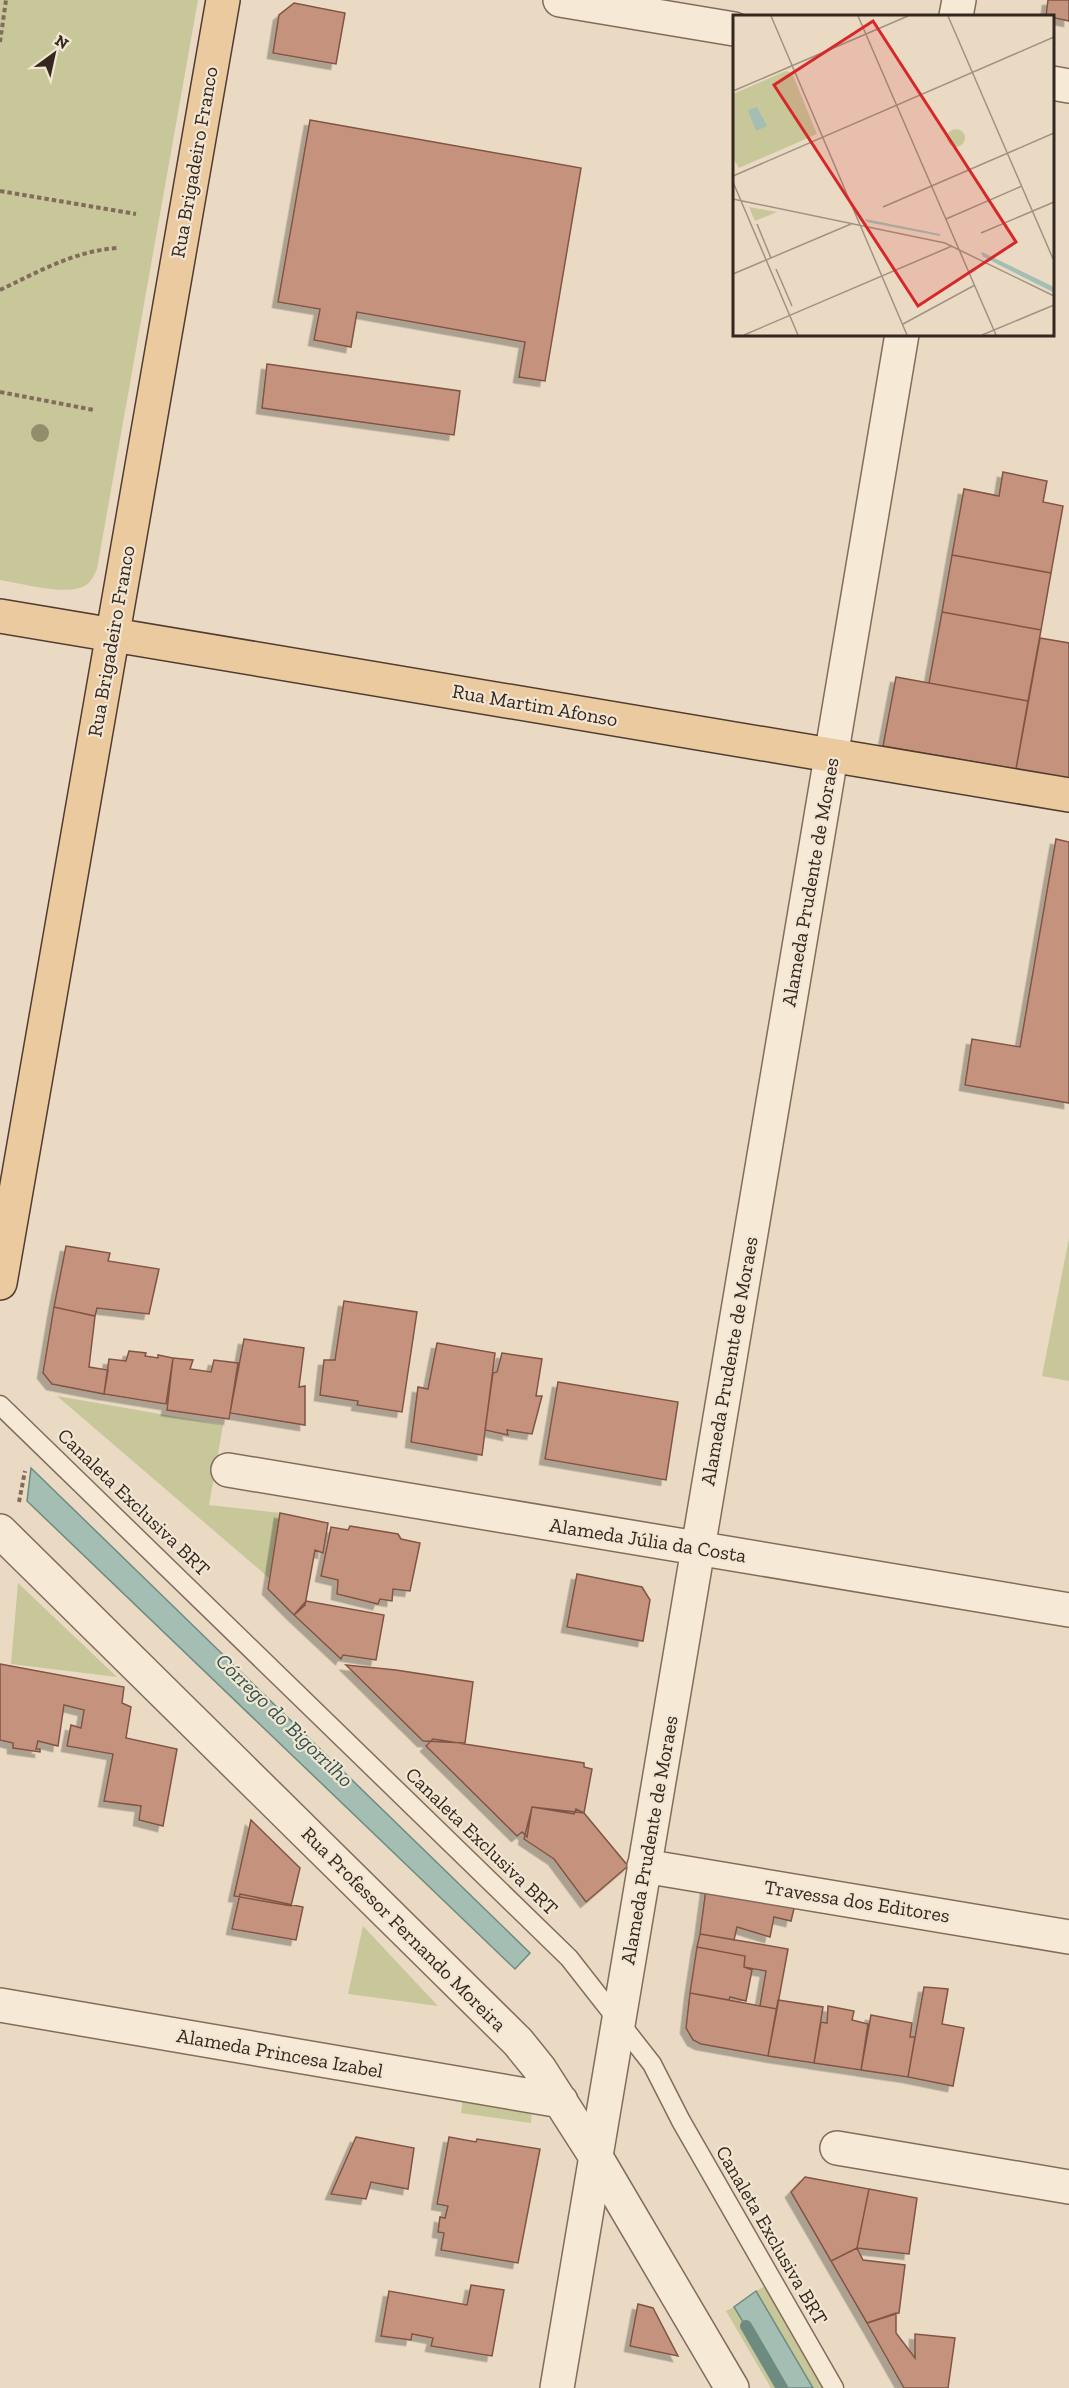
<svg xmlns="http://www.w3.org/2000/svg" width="1069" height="2388" viewBox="0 0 1069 2388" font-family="'Zilla Slab',serif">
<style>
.green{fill:#c7c799}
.water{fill:#a5beb4;stroke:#6d8b80;stroke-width:1.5}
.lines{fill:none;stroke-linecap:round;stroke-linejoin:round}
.stream{stroke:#6d8b80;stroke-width:12}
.building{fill:#c5937d;stroke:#805544;stroke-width:1.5;filter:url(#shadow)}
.service-casing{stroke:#836c5c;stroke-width:21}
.minor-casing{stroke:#836c5c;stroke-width:36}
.tertiary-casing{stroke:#836c5c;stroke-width:36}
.primary-casing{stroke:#513c30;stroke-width:36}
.path{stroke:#836c5c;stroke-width:4;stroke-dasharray:4.5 3;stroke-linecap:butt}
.service{stroke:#f6e9d6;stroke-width:18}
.minor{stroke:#f6e9d6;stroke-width:33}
.tertiary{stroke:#f6e9d6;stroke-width:33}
.primary{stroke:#eaca9e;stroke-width:33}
.tree{fill:#918e6e}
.labels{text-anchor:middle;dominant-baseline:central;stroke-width:4.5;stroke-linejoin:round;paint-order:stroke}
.street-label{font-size:20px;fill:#34271f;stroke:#f2e6d3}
.water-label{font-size:21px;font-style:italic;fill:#2f534d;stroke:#f2e6d3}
.inset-river{fill:none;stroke:#a5beb4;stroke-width:3}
.inset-road{fill:none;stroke:#a19282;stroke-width:1.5}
.view{fill:#d62828;fill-opacity:0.15;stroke:#d62828;stroke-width:3}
.inset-edge{fill:none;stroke:#34271f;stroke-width:3}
</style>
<defs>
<filter id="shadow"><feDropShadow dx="-5.5" dy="5.5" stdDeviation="0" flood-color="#0004"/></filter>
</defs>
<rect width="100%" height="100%" fill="#eadac4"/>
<!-- green -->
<path class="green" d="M0,0H198L97,569C94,575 92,581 86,585C68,597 21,583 0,580Z
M1069,1238V1381L1042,1376Z
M57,1396L223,1425L209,1505L280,1513L269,1578Z
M18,1583L117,1677L11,1664Z
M363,1926L438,2006L348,1994Z
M463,2097L532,2108L531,2123L461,2113Z
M769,2284L830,2388H813L756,2291Z
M734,2307L783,2388H771L726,2311Z"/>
<!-- water -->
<path class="water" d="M31,1468L530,1953L515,1969L27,1501Z
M756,2291L813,2388H783L734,2307Z"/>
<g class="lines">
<!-- stream -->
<path class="stream" d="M746,2326L782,2388"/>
</g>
<!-- building -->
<path class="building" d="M1048,0H1069V21L1046,16Z
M294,3L345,13L336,64L273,53L279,15Z
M310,120L581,168L545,381L519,377L525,342L357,312L351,347L314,340L320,309L278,302Z
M267,364L460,391L454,435L262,408Z
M1003,472L1047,481L1043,502L1063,506L1051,573L952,555L964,489L999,496Z
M952,555L1051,573L1041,630L942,612Z
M942,612L1041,630L1028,701L929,683Z
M1040,638L1069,643V779L1016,769Z
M896,677L1028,701L1016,769L883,746Z
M1056,839L1069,842V1103L965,1085L972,1039L1020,1047Z
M66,1246L110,1253L108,1261L159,1269L149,1314L97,1308L95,1316L54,1307Z
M344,1301L417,1312L402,1412L357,1405L358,1401L320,1395L324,1360H335Z
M54,1307L95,1316L89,1367L108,1370L104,1394L52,1384L43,1373Z
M244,1339L304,1348L299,1387L305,1386V1425L230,1413Z
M437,1343L495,1353L482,1455L411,1442L418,1387L428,1389Z
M129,1351L146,1353L145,1356L158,1358V1355L173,1358L166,1404L104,1394L109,1359L126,1361Z
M502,1353L542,1359L536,1396H542L532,1434L507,1430L508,1435L485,1430L493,1373L497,1372Z
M173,1358L193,1360L190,1369L211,1372L214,1360L238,1363L229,1419L167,1410Z
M558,1382L678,1402L666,1480L545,1459Z
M280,1513L328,1523L323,1553L315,1550L305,1605L294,1615L268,1589Z
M350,1526L398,1534L401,1539L420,1543L410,1591L393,1589L392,1601L380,1599L378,1604L337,1594L338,1580L321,1576L331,1527L348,1530Z
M577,1574L642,1587L650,1600L643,1641L567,1627Z
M306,1601L384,1615L376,1660L343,1655L341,1659L294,1615Z
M0,1664L124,1687L122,1703L131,1707L126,1738L177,1749L163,1826L139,1820L141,1806L104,1801L113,1754L67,1746L71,1725L81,1728L84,1710L64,1705L58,1746L38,1741L36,1749H40V1752L13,1748V1743L0,1740Z
M346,1665L396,1670L473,1682L465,1743L423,1741Z
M433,1739L584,1763V1767L592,1769L584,1813L576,1809L574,1814L532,1807L527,1837L522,1832L517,1836L426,1746Z
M532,1807L584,1813L628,1866L586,1902L554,1859L524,1839Z
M251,1820L300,1868L291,1906L234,1896Z
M707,1881L797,1896L791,1921L774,1917L770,1937L737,1927L734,1940L700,1934Z
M240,1894L303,1907L296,1940L232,1929Z
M700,1934L788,1949L777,2009L760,2006L766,1971L744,1967L745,1956L697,1947Z
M697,1947L745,1956L744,1967L752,1970L746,2001L730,1997L729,2000L690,1993Z
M924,1987L948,1989L942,2024L964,2028L953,2086L908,2077Z
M690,1993L777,2009L768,2056L701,2044L693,2040L686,2028Z
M778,2000L823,2007L814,2063L768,2056Z
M828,2006L854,2011L852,2020L868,2024L861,2070L814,2063L821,2022L827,2023Z
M871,2015L912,2023L910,2037H915L908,2077L861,2070Z
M356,2137L414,2148L408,2189L371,2182L366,2199L331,2194Z
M449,2137L476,2142L477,2139L540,2149L518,2263L441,2250L444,2233L438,2232L440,2217L445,2218L448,2206L437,2204Z
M805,2177L869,2189L857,2248L831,2261L791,2192Z
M869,2189L917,2198L909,2254L857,2248Z
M857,2248L863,2260L905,2265L899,2313L867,2323L831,2261Z
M471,2285L504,2290L492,2356L431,2346L433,2338L412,2334L411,2340L381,2336L389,2291L467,2305Z
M638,2304L653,2308L678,2356L630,2346Z
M896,2313V2333L915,2358V2334L955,2338L948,2388H904L867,2323Z"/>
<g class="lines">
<defs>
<path id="service" d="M0,1405L569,1958L652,2064L681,2121L834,2388"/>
<path id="minor" d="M560,0L734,29
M956,16L959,0
M1052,83L1069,86
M228,1470L1069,1610
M644,1866L1069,1937
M837,2148L1069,2187
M557,2388L902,334"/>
<path id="tertiary" d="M0,1531L518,2042L539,2068L596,2157L732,2388
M0,2005L561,2101"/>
<path id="primary" d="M0,616L1069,795
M0,1283L223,0"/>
</defs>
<!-- service casing -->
<use href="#service" class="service-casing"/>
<!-- minor casing -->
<use href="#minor" class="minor-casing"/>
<!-- tertiary casing -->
<use href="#tertiary" class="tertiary-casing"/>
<!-- primary casing -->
<use href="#primary" class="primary-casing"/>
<!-- path -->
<path class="path" d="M0,42L6,0
M0,191L136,214
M0,290C38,272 74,251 117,248
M0,392L94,410
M19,1502L25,1471"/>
<!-- service -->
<use href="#service" class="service"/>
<!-- minor -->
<use href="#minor" class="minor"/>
<!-- tertiary -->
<use href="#tertiary" class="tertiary"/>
<!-- primary -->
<use href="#primary" class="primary"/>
</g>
<!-- trees -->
<circle class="tree" cx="40" cy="433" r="9"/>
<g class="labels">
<!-- street labels -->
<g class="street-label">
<text transform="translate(194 162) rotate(-80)">Rua Brigadeiro Franco</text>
<text transform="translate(111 641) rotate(-80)">Rua Brigadeiro Franco</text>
<text transform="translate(535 705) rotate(10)">Rua Martim Afonso</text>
<text transform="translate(810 882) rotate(-80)">Alameda Prudente de Moraes</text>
<text transform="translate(729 1361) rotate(-80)">Alameda Prudente de Moraes</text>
<text transform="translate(134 1502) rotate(44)">Canaleta Exclusiva BRT</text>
<text transform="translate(648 1540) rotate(9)">Alameda Júlia da Costa</text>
<text transform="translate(649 1840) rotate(-80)">Alameda Prudente de Moraes</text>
<text transform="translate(482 1841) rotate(44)">Canaleta Exclusiva BRT</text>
<text transform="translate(857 1901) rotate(9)">Travessa dos Editores</text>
<text transform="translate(404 1929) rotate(45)">Rua Professor Fernando Moreira</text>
<text transform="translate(280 2053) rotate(10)">Alameda Princesa Izabel</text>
<text transform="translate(772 2235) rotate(60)">Canaleta Exclusiva BRT</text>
</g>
<!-- water labels -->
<g class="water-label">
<text transform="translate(285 1720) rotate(44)">Córrego do Bigorrilho</text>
</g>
</g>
<!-- overview -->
<g transform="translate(733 15)">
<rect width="321" height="321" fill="#eadac4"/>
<path d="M53,56L59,58L84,119L6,153L0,143V79ZM214 123a9 9 0 1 1 18 0a9 9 0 1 1-18 0ZM16,192L44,197L22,206Z" fill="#c7c799"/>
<path d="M24,92L34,111L23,116L15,95ZM132,204L207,219V221L134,207ZM249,237L321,272V275L248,239Z" fill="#a5beb4"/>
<path class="inset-river" d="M250,240L321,276"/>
<path class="inset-road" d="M38,1L174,320M125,1L263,320M215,1L321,246M0,76L175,1M0,161L321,22M0,167L65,320M0,184L212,228L321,281M150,192L321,118M213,204L289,171M24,209L38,243M248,218L321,187M43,254L59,291M0,259L118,209M170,309L242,270M11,320L219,231M249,320L321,290"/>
<path class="view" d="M140,6L283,227L185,291L41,70Z"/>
<rect width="321" height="321" class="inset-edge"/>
</g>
<!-- north arrow -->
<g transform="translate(54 54) rotate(33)" stroke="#f2e6d3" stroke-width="4.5" paint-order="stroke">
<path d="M0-4.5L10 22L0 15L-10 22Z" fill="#34271f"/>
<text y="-9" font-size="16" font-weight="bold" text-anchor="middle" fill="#34271f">N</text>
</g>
</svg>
